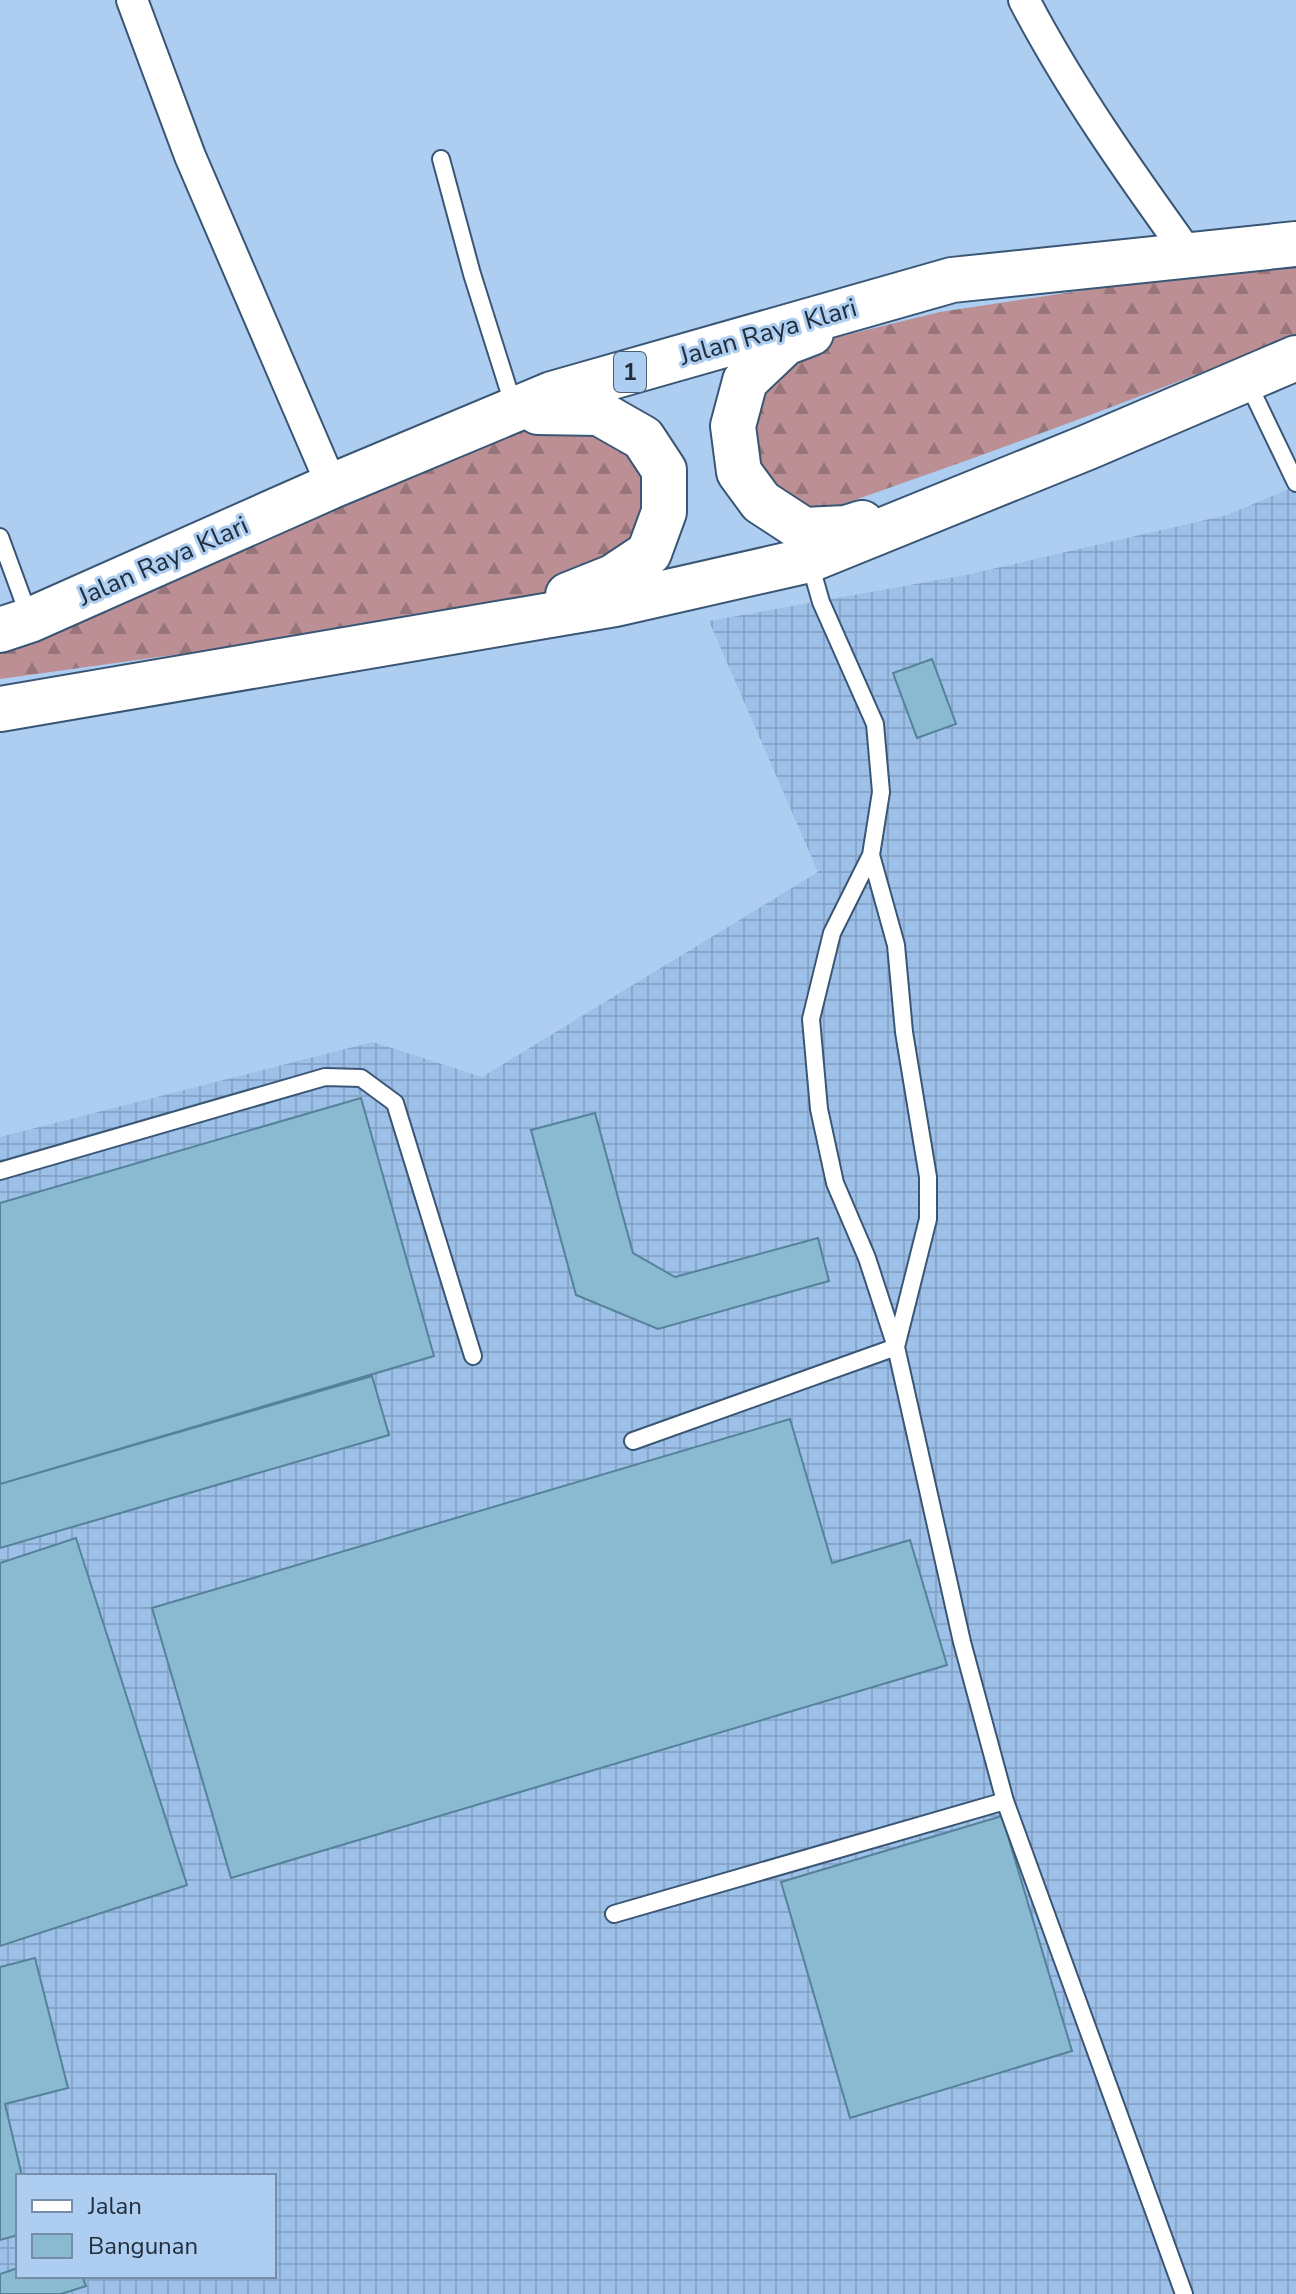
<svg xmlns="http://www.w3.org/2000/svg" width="1296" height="2294" viewBox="0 0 1296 2294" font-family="'Nunito Sans',sans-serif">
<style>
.industrial{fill:url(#industrial-grid);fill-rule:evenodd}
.forest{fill:url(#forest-firs)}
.building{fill:#8ab9d2;stroke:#548299;stroke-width:2}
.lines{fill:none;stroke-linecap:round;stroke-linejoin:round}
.lane-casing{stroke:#3a5675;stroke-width:20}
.street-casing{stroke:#3a5675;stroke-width:34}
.highway-casing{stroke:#3a5675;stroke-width:48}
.lane{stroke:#fff;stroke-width:16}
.street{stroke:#fff;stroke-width:30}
.highway{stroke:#fff;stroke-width:44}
.labels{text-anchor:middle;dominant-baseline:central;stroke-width:6;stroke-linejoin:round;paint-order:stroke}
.shield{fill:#adcdf1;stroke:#4b5d72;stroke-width:2}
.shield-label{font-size:24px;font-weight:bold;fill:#212d3b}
.street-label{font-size:26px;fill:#212d3b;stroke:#adcdf1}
</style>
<defs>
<pattern id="industrial-grid" width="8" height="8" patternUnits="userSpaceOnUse" patternTransform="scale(2)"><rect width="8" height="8" fill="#9dc0e9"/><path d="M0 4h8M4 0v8" fill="none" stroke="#87a5c9"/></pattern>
<pattern id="forest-firs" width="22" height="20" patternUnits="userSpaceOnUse" patternTransform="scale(2)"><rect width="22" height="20" fill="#bc8f94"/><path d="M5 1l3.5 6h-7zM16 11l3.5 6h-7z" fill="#98757a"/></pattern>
</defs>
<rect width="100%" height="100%" fill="#adcdf1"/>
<!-- industrial -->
<path class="industrial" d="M1296,486V2294H0V1137L373,1042L482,1077L818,872L709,621L966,575L1227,515ZM18,2176H274V2276H18Z"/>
<!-- forest -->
<path class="forest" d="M1296,265V335C1140,398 982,456 823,511L803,512L757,479L753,405L805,345L940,312L1191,274Z
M520,424L575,430L610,439L649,478L636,541L575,586L491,611L0,679V649Z"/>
<!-- building -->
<path class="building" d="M932,659L956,724L917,738L893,673Z
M361,1098L434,1356L0,1484V1203Z
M595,1113L633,1253L675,1277L818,1238L829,1281L658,1329L576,1295L531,1130Z
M372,1376L389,1435L0,1548V1484Z
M790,1419L832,1563L910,1540L947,1665L231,1878L152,1608Z
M76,1538L187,1885L0,1946V1563Z
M1002,1816L1072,2051L850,2118L781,1882Z
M35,1958L68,2088L5,2104L22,2176H18V2235L0,2240V1967Z
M18,2268V2276H82L86,2286L61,2294H0V2274Z"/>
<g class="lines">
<defs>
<path id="lane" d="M441,159L472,274L514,407
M1247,381L1296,483
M0,537L30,619
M809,560L821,602L875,724L881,792L871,855L832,933L811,1019L819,1109L835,1183L867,1258L896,1347L962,1642L1005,1801L1184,2294
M0,1171L325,1077L361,1078L395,1103L473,1356
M633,1441L896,1347L928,1219V1177L904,1032L896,945L871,855
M614,1914L1005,1801"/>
<path id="street" d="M132,0L190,156L332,486
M1024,0C1071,90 1130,173 1189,255"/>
<path id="highway" d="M811,333L785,343L745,381L733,426L739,472L761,502L804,530L846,528L862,523
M538,412L599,413L643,438L664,470V512L649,553L613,577L568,595
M0,630L30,620L332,486L552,394L952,280L1296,244
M0,709L615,604L809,560L1088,447L1296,358"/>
</defs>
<!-- lane casing -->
<use href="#lane" class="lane-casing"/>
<!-- street casing -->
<use href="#street" class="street-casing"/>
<!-- highway casing -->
<use href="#highway" class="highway-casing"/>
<!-- lane -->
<use href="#lane" class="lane"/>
<!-- street -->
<use href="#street" class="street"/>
<!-- highway -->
<use href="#highway" class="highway"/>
</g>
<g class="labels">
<!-- shield labels -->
<rect class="shield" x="614" y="352" width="32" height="40" rx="6"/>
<g class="shield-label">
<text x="630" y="372">1</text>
</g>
<!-- street labels -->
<g class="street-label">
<text transform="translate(768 332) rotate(-16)">Jalan Raya Klari</text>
<text transform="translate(163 561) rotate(-24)">Jalan Raya Klari</text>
</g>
</g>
<!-- legend -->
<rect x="16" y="2174" width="260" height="104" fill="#adcdf1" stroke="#758da8" stroke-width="2"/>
<rect x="32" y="2200" width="40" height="12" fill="#ffffff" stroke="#758da8" stroke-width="2"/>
<text x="88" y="2214" font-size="24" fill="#212d3b">Jalan</text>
<rect x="32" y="2234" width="40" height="24" fill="#8ab9d2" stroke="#758da8" stroke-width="2"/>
<text x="88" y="2254" font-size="24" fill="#212d3b">Bangunan</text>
</svg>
